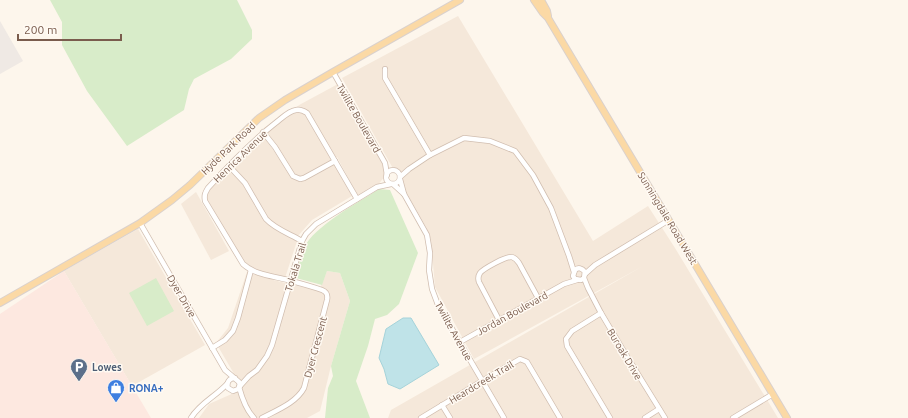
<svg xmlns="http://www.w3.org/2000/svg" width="908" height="418" viewBox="0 0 908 418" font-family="Ubuntu,sans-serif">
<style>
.residential{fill:#f5e8da}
.commercial{fill:#fde8e0}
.industrial{fill:#efe9e4}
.green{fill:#d8ecc9}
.water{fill:#bfe3e8;stroke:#a5d3da}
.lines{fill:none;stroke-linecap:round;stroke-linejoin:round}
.minor-casing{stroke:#d1beb0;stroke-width:6}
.major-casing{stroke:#dad1cd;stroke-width:8}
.minor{stroke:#fff;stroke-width:4.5}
.major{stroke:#fbd9a5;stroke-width:6}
.labels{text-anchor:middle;stroke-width:3;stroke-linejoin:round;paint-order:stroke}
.street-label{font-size:10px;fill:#7a5c4d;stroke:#fffaf3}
.service-label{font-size:10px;font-weight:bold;fill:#4e5e75;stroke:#fffaf3;text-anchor:start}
.shop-label{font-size:10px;font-weight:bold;fill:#366cbe;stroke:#fffaf3;text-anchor:start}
</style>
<rect width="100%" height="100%" fill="#fdf6ec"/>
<!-- residential -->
<g class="residential">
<polygon points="458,16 593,241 648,206 675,248 778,418 388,418 391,410 643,266 474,359 435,287 431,240 426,227 342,78"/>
<polygon points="338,84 383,165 385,174 385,176 377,186 358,196 337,157 303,177 296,176 264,128 301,104"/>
<polygon points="264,136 292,178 302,181 334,163 352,196 312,220 298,236 273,223 267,217 232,166 254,143"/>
<polygon points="228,170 243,184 268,224 297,241 285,278 251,268 244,264 206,199 206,194"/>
<polygon points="196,192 229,251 211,260 181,204"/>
<polygon points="138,229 205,345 132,386 64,271"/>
<polygon points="327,271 340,273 350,301 331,366 320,411 307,418 199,418 209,404 243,389 216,343 228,328 247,272 269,279 319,291"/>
</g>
<!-- commercial -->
<polygon class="commercial" points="64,271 132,386 151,418 0,418 0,314"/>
<!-- industrial -->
<polygon class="industrial" points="0,21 23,61 0,74"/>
<!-- green -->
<g class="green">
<polygon points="50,0 237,0 252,30 252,39 231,59 194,79 189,89 184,110 127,146 87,91 62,45 62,22"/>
<path d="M 379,189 L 390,190 L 418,253 L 399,304 L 387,315 L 375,319 L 368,346 L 356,381 L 370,418 L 325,418 L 328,388 L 333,376 L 331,366 L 350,301 L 340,273 L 327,271 L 322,285 L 296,278 C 298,268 300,257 304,248 C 313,227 359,202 379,189 Z"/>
<polygon points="156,278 174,311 147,326 129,293"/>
</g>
<!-- water -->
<polygon class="water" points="403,318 411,318 439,365 400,389 388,384 384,369 379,358 386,329"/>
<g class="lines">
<defs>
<g id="minor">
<polyline points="385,69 385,78 430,155"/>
<polyline points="333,72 385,163 387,175"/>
<polyline points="263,132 275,147 293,176 300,179 304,178 335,161"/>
<path d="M 229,166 L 245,183 L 266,219 C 275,229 290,234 302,241"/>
<circle cx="393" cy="177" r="7"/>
<polyline points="400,177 409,169 430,155 464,138 490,141 515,151 533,175 551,208 569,256 574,272"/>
<polyline points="400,179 404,194 427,235 430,253 429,270 432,289 438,305 504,418"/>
<polyline points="393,184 404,194"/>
<path d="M 140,223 L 225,370 L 239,382 L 240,386 L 238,389 L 233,391 L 228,388 C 226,383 229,378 235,378"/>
<polyline points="585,274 595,265 669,220"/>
<path d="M 584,278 L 581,280 L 575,279 L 573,276 L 575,270 C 578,267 582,268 585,272 L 584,278 L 588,288 L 601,313 L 623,350 L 665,418"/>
<polyline points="601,313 572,331 566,339 567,346 610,418"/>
<path d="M 499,320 L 479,282 C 478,279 478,276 480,273 C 483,269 506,256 512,257 C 515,258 517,260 519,263 L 538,298"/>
<polyline points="460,342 564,284 577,280"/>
<polyline points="212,348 225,340 233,331 238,318 251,270"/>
<polyline points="240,386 249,376 257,370 267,356 272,345 302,241 306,234 316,224 377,187 391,184"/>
<path d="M 239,387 C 242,398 246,410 254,418"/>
<polyline points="442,405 450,418"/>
<path d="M 191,418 C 200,403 215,397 227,384"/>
<path d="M 262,418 C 277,410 296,403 304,388 L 327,300 C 328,295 327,292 322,290 C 311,286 299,283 288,280 C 273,276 255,275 243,264 L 205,201 C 204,195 205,193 208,188 C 230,164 252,141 278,121 C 283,117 289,111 296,110 C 301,109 304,111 307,113 L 357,199"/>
<polyline points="421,418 482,381 520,359 525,361 527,362 560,418"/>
<polyline points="645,418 659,409"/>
<polyline points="733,418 773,394"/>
</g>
<g id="major">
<polyline points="534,0 543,13 548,18 787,418"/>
<polyline points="541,0 547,11 548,16"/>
<polyline points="0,303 140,223 172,200 190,185 259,118 285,100 333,72 460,0"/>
</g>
</defs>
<!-- minor casing -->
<use href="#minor" class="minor-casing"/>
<!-- major casing -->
<use href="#major" class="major-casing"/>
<!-- minor -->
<use href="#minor" class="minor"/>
<!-- major -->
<use href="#major" class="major"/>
</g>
<!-- icons -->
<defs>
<symbol id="parking-pin" viewBox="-11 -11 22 30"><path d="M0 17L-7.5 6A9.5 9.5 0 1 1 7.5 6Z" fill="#5c6f8a" stroke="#fffaf3"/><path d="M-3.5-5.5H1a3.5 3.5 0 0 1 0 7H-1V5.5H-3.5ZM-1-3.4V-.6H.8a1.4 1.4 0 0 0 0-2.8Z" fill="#fff"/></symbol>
<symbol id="shop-pin" viewBox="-11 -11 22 30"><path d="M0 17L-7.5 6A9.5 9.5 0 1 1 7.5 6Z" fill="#3f7fe0" stroke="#fffaf3"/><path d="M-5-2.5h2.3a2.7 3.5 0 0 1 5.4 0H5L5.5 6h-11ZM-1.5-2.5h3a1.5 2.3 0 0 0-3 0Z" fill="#fff"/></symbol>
</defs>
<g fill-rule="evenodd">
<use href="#parking-pin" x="69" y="357" width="20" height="27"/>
<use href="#shop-pin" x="106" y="378" width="20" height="27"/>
</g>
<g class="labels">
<!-- street labels -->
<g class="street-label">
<text transform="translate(359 118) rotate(60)" y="4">Twilite Boulevard</text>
<text transform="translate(228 148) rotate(-44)" y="4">Hyde Park Road</text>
<text transform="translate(240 156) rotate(-44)" y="4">Henrica Avenue</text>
<text transform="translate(668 218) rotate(59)" y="4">Sunningdale Road West</text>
<text transform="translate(295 267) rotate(-73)" y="4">Tokala Trail</text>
<text transform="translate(182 296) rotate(60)" y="4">Dyer Drive</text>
<text transform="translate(512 313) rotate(-29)" y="4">Jordan Boulevard</text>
<text transform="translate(454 331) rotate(61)" y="4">Twilite Avenue</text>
<text transform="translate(315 347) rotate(-75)" y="4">Dyer Crescent</text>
<text transform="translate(625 354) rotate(59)" y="4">Buroak Drive</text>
<text transform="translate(481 382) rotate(-31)" y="4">Heardcreek Trail</text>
</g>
<!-- service labels -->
<g class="service-label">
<text x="92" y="371">Lowes</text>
</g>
<!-- shop labels -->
<g class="shop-label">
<text x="129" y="392">RONA+</text>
</g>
</g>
<!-- scale -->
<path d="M18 34v6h103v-6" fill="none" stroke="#7a5c4d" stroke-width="2"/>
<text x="24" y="34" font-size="12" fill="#7a5c4d" stroke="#fffaf3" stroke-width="3" paint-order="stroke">200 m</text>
</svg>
